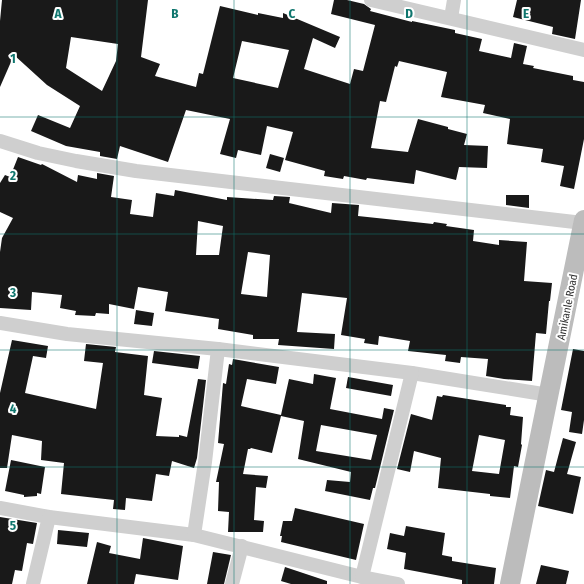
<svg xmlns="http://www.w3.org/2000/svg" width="584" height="584" viewBox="0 0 584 584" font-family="'Fira Sans Condensed',sans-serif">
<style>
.building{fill:#191919;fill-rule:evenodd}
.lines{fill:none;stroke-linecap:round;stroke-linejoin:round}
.street{stroke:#cfcfcf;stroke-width:14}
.secondary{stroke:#bcbcbc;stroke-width:20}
.grid{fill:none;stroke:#0f766e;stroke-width:1;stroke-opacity:0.55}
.labels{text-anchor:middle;stroke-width:4;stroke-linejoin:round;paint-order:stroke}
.street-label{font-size:11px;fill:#323232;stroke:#fff}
.grid-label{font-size:13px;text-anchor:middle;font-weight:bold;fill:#0f766e;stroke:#fff;stroke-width:4;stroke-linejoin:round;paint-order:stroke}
</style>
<rect width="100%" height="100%" fill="#fff"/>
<!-- building -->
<g class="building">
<path d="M 2,0 L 148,0 L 141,57 L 160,64 L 155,76 L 196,87 L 199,73 L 203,74 L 220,6 L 258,15 L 258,13 L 283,18 L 283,13 L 340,37 L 335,48 L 313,38 L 304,69 L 350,84 L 354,69 L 363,71 L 375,25 L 331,14 L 334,0 L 347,0 L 364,4 L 371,9 L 370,11 L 412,22 L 412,21 L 455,30 L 455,33 L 482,39 L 479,51 L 511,58 L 514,43 L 527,46 L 523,64 L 534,66 L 533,68 L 573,76 L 573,80 L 584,82 L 584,139 L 574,189 L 560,186 L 564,166 L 541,162 L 543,149 L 507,144 L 510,119 L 483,113 L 485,105 L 441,97 L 447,72 L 399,61 L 397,67 L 395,66 L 386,102 L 380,101 L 371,148 L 408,152 L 418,119 L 448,127 L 448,129 L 467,134 L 464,145 L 488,146 L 487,168 L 459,167 L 456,180 L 416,170 L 414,184 L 367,178 L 366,180 L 344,176 L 343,179 L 324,176 L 325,171 L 285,160 L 293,132 L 267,126 L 261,155 L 238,150 L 236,158 L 220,154 L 230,119 L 186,110 L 168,162 L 120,146 L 117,159 L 100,156 L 100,152 L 66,146 L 31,131 L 38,115 L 70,128 L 80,106 L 47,85 L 14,55 L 0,87 L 0,21 ZM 71,37 L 118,44 L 116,61 L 102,91 L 66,68 ZM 242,41 L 289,50 L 278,88 L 233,78 Z"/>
<polygon points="517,0 581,0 575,39 552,34 553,27 513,17"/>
<polygon points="270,154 284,158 280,172 266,168"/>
<path d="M 18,157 L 41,165 L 42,164 L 77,182 L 78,175 L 97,179 L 97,173 L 114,176 L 111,197 L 132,200 L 130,214 L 153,217 L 156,193 L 174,196 L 175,190 L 227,200 L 227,197 L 273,200 L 274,196 L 290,197 L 289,203 L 331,213 L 332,203 L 359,205 L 358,216 L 433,224 L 434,222 L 447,224 L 446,226 L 474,230 L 473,241 L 499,245 L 499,240 L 527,242 L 524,281 L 552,283 L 550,301 L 549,301 L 546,334 L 536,333 L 532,381 L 504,379 L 486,376 L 488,359 L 461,357 L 460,363 L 445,361 L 446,355 L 408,351 L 410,341 L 379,336 L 378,345 L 364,343 L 365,339 L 341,335 L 347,298 L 302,293 L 297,332 L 335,334 L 334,349 L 278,345 L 279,339 L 253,339 L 253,335 L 218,329 L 219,319 L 165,311 L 168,292 L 138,287 L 134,309 L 109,304 L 109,314 L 96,313 L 95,316 L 75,315 L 76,311 L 60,308 L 62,295 L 32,292 L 31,310 L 0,308 L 0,252 L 2,238 L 13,218 L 0,212 L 0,183 L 5,175 L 10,177 ZM 198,221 L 223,226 L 219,255 L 196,255 ZM 248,252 L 270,255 L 267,297 L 241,294 Z"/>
<polygon points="506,195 529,195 529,208 506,205"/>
<polygon points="136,310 154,313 152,326 134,324"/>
<polygon points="12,340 48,346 46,358 33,356 25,393 96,409 103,363 84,361 86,344 116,347 115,352 148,356 144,395 162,398 156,436 179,437 179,435 187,437 198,379 206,380 197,458 194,468 172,461 169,476 156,474 152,501 126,498 125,510 113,509 114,500 61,494 64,463 41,460 42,441 12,435 7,468 0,468 0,393"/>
<polygon points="573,349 584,351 584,420 582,434 569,432 572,412 561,410"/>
<polygon points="154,351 200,356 198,369 152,363"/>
<path d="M 233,359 L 279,367 L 276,384 L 247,379 L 241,406 L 281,415 L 289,379 L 313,384 L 314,374 L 336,378 L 330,409 L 382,419 L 384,408 L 394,410 L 375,488 L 373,488 L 370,500 L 325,491 L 327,480 L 350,482 L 351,472 L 298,459 L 304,421 L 281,416 L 272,453 L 251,448 L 250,449 L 248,449 L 243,474 L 268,476 L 266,488 L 256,487 L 254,520 L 264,521 L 263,532 L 228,532 L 229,512 L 218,511 L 219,482 L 216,482 L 224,444 L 218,443 L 223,383 L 226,384 L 229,364 L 232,365 ZM 321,425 L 377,435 L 371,460 L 316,451 Z"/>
<polygon points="348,377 393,385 391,396 346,388"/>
<path d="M 443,395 L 506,405 L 506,407 L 511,407 L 510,415 L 523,417 L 521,444 L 522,445 L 518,467 L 514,466 L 510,498 L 490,496 L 490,494 L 438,488 L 441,458 L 414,451 L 410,472 L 397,469 L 411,414 L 432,420 L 437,396 L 442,397 ZM 479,435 L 505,440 L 499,474 L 472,471 Z"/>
<polygon points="563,438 576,442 567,474 581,477 573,514 538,506 546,470 554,472"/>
<polygon points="11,460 45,467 41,494 37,493 37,496 24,497 24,495 5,491"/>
<polygon points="295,508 364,524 356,560 281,542 282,536 280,536 283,521 292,521"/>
<polygon points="0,517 37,523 33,544 27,543 22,571 15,570 12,584 0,584"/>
<polygon points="406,526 445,533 442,555 452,557 452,561 496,568 494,584 462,584 462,580 404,569 406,553 387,549 390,533 404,536"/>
<polygon points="58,530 89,533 87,547 57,544"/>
<polygon points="143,538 183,546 178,580 136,574 134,584 87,584 97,542 111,546 109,553 140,559"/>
<polygon points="213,552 231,555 224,584 207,584"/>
<polygon points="541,565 569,571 566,584 536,584"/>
<polygon points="285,567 327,581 327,584 291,584 281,581"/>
</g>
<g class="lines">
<!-- street -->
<g class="street">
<polyline points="371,0 584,50"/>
<polyline points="451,18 454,0"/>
<polyline points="0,141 38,153 76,161 136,171 583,223"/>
<polyline points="0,323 67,334 218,349 412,373 549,395"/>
<polyline points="0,508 49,517 194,535 362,577 398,584"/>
<polyline points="194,535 205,462 218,349"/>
<polyline points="362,577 412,373"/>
<polyline points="33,584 49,517"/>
<polyline points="232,584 242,546"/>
</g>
<!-- secondary -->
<polyline class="secondary" points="510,584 584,220"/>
</g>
<!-- grid -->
<path class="grid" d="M 117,0 L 117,584M 234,0 L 234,584M 350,0 L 350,584M 467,0 L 467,584M 0,117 L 584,117M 0,234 L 584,234M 0,350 L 584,350M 0,467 L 584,467"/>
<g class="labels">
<!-- street labels -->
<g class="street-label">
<text transform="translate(567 307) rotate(-79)" y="4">Amikanle Road</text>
</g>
</g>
<g class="grid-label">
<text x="58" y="18">A</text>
<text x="175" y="18">B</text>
<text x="292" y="18">C</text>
<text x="409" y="18">D</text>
<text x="526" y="18">E</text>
<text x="13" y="63">1</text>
<text x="13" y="180">2</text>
<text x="13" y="297">3</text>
<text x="13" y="413">4</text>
<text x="13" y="530">5</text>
</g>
</svg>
